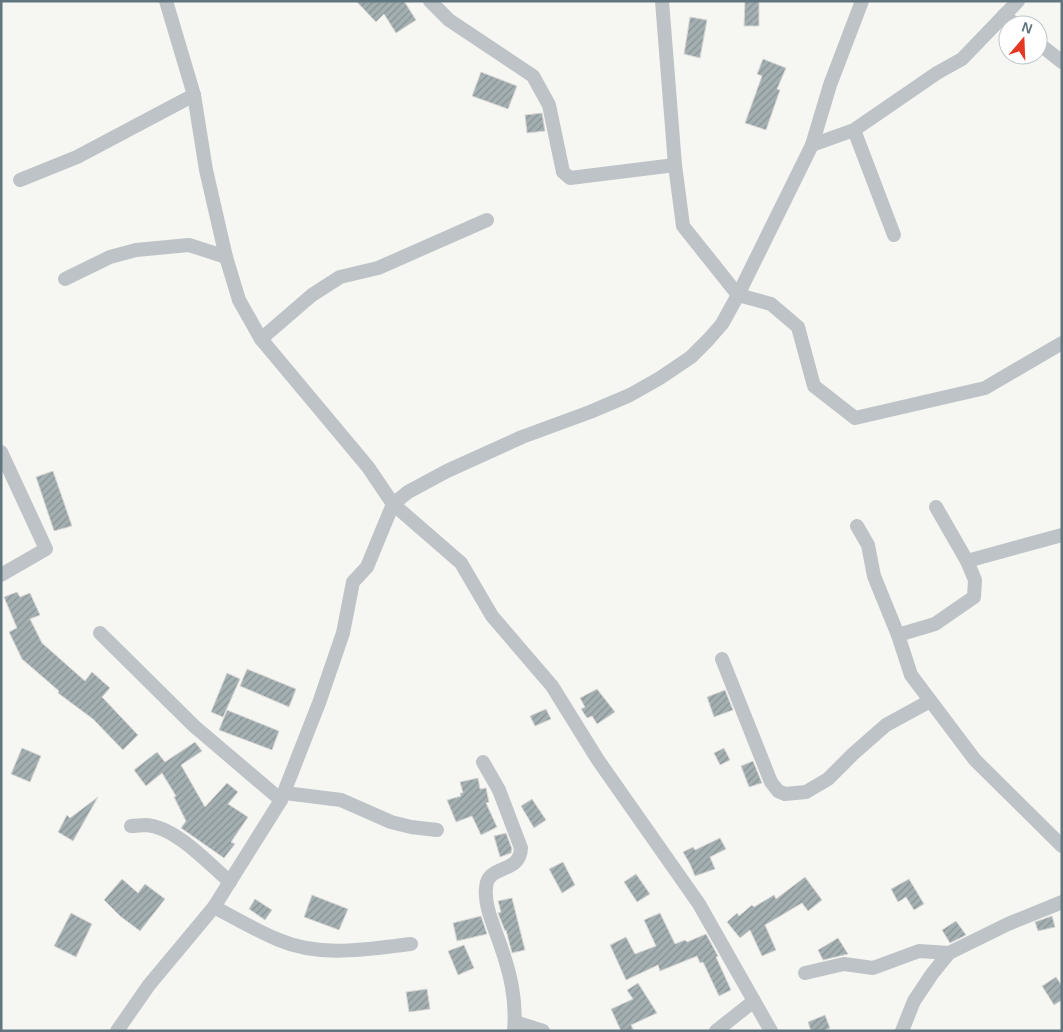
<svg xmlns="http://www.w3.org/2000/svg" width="1063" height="1032" viewBox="0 0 1063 1032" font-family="Arial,sans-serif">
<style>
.building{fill:url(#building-hatch);stroke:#d8d7d5}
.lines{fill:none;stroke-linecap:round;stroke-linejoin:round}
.street{stroke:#bdc3c6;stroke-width:14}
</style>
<defs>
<pattern id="building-hatch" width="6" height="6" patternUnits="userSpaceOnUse" patternTransform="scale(1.25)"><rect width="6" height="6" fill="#a4afb2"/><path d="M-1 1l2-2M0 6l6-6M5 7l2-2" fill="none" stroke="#899396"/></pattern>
</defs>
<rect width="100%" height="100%" fill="#f6f6f3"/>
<!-- building -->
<g class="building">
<polygon points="356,1 404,1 416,20 396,33 384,14 376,22"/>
<polygon points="745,1 759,1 759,26 744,26"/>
<polygon points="690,17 707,20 700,58 684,54"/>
<polygon points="763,59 786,68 777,89 780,90 766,130 745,123 762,76 757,74"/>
<polygon points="481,72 517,86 508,109 472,96"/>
<polygon points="542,113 545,131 527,133 525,115"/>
<polygon points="53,471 72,526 54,531 36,477"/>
<polygon points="17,592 20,597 30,593 40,615 30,619 42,643 85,681 92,672 110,688 102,697 138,735 123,750 93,719 58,693 59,691 22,659 9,632 17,628 4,597"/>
<polygon points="247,669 296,689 289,707 240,686"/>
<polygon points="227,673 240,679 223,717 211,712"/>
<polygon points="597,689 615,712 597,724 592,716 587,718 581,709 585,707 580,698"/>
<polygon points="725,690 733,710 714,717 707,697"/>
<polygon points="546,709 551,719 535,726 530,716"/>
<polygon points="227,710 279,731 272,750 219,730"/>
<polygon points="195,742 202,751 181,765 205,807 227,783 238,792 228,804 248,817 231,842 235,844 224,858 181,828 186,821 174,797 176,796 162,773 146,786 134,770 157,752 165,762"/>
<polygon points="22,748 41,756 30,782 11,774"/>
<polygon points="724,748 730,760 720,765 714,753"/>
<polygon points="753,761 762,783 749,787 741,766"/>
<polygon points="478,778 480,789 486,788 489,802 486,803 497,827 481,835 472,816 456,822 447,800 461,796 460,793 463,793 460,782"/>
<polygon points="98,797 73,841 58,832 67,815 70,818"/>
<polygon points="532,799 546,820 534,828 521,806"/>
<polygon points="506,833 512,849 511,853 500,857 494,836"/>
<polygon points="720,838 726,849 710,857 715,869 695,876 690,864 683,852 693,847 695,850"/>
<polygon points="563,862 575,885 562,893 549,869"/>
<polygon points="636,874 650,894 637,902 624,882"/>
<polygon points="805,877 822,900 808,911 802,903 765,925 776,950 762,956 750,930 740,938 727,922 737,913 739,916 752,905 754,907 774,895 776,899"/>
<polygon points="122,879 138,893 145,884 165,899 140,931 120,916 104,900"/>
<polygon points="909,879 924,904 914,910 906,897 898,902 891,889"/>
<polygon points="312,895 348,909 339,930 304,917"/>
<polygon points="512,898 525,950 512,953 506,930 505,931 498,913 501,912 498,901"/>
<polygon points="255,899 272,910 265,920 249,909"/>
<polygon points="71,913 92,924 76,957 54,946"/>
<polygon points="660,913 675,944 685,940 687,942 706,934 718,956 716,957 731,990 719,996 703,962 700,963 697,956 660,971 658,965 626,980 610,945 626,937 635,954 656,946 644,920"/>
<polygon points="481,916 487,934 457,941 453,923"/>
<polygon points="1052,916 1055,927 1038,931 1035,922"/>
<polygon points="956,921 966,935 950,943 942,930"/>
<polygon points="838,938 848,954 823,960 818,950"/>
<polygon points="464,945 474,968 458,975 448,951"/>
<polygon points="1056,977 1062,986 1062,1000 1054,1005 1042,986"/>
<polygon points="638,983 657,1013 631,1025 634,1031 621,1031 611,1009 633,999 627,990"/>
<polygon points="427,989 430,1009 409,1012 406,992"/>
<polygon points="825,1015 830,1028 823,1031 811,1031 808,1022"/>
</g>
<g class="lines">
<!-- street -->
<g class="street">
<polyline points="166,1 194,95 206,170 226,257 239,300 261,339 368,467 393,504 461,563 492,616 552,686 598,760 699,904 771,1031"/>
<polyline points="430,1 449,20 533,76 549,105 563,172 570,178 675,165"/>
<polyline points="662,1 675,165 683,226 738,295 771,304 798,327 814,386 855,418 985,388 1062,343"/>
<polyline points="1004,15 1016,25"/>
<polyline points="1038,43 1062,62"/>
<polyline points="854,130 894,235"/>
<polyline points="812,145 854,130 937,73 962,59 1018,1"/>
<polyline points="20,180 77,157 194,95"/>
<polyline points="65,279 110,257 136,250 189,245 226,257"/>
<polyline points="261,339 312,295 340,277 378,268 487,220"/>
<polyline points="1,452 46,549 1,575"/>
<polyline points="857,526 868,545 874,576 898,635 911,675 975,760 1062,846"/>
<polyline points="967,561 1062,535"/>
<polyline points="100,633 194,726 281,800"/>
<polyline points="898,635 935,624 974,597 975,580 967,561 936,507"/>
<polyline points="722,659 771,782 778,791 785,794 806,792 828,779 853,754 886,725 930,701"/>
<path d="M 483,762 L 499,790 L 521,848 C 520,875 487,863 486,888 C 484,906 494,926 500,944 C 510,972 517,1000 514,1031"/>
<polyline points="285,793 341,800 391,822 411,827 437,830"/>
<path d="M 131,826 C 136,826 141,825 146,825 C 176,827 208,863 230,882"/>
<path d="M 214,907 C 235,918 257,931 279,940 C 321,958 368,949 411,944"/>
<polyline points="805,973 844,964 873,968 919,951 949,953"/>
<polyline points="515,1022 543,1031"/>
<polyline points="117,1031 149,985 214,907 281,800 319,703 343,633 353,582 367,567 393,504 408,492 447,471 522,437 590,412 630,395 660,378 691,357 708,340 722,324 738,295 812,145 830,85 862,1"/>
<polyline points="716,1031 754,1001"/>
<polyline points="902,1031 914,1001 932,974 949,953 1008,924 1062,902"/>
</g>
</g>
<!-- border -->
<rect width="1063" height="1032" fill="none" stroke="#61757e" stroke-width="5"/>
<!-- north arrow -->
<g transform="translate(1023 40) rotate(19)"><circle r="24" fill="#ffffff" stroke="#c0c8cb"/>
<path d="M0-4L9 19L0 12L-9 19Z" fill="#e63723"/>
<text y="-8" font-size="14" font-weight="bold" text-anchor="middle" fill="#61757e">N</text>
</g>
</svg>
